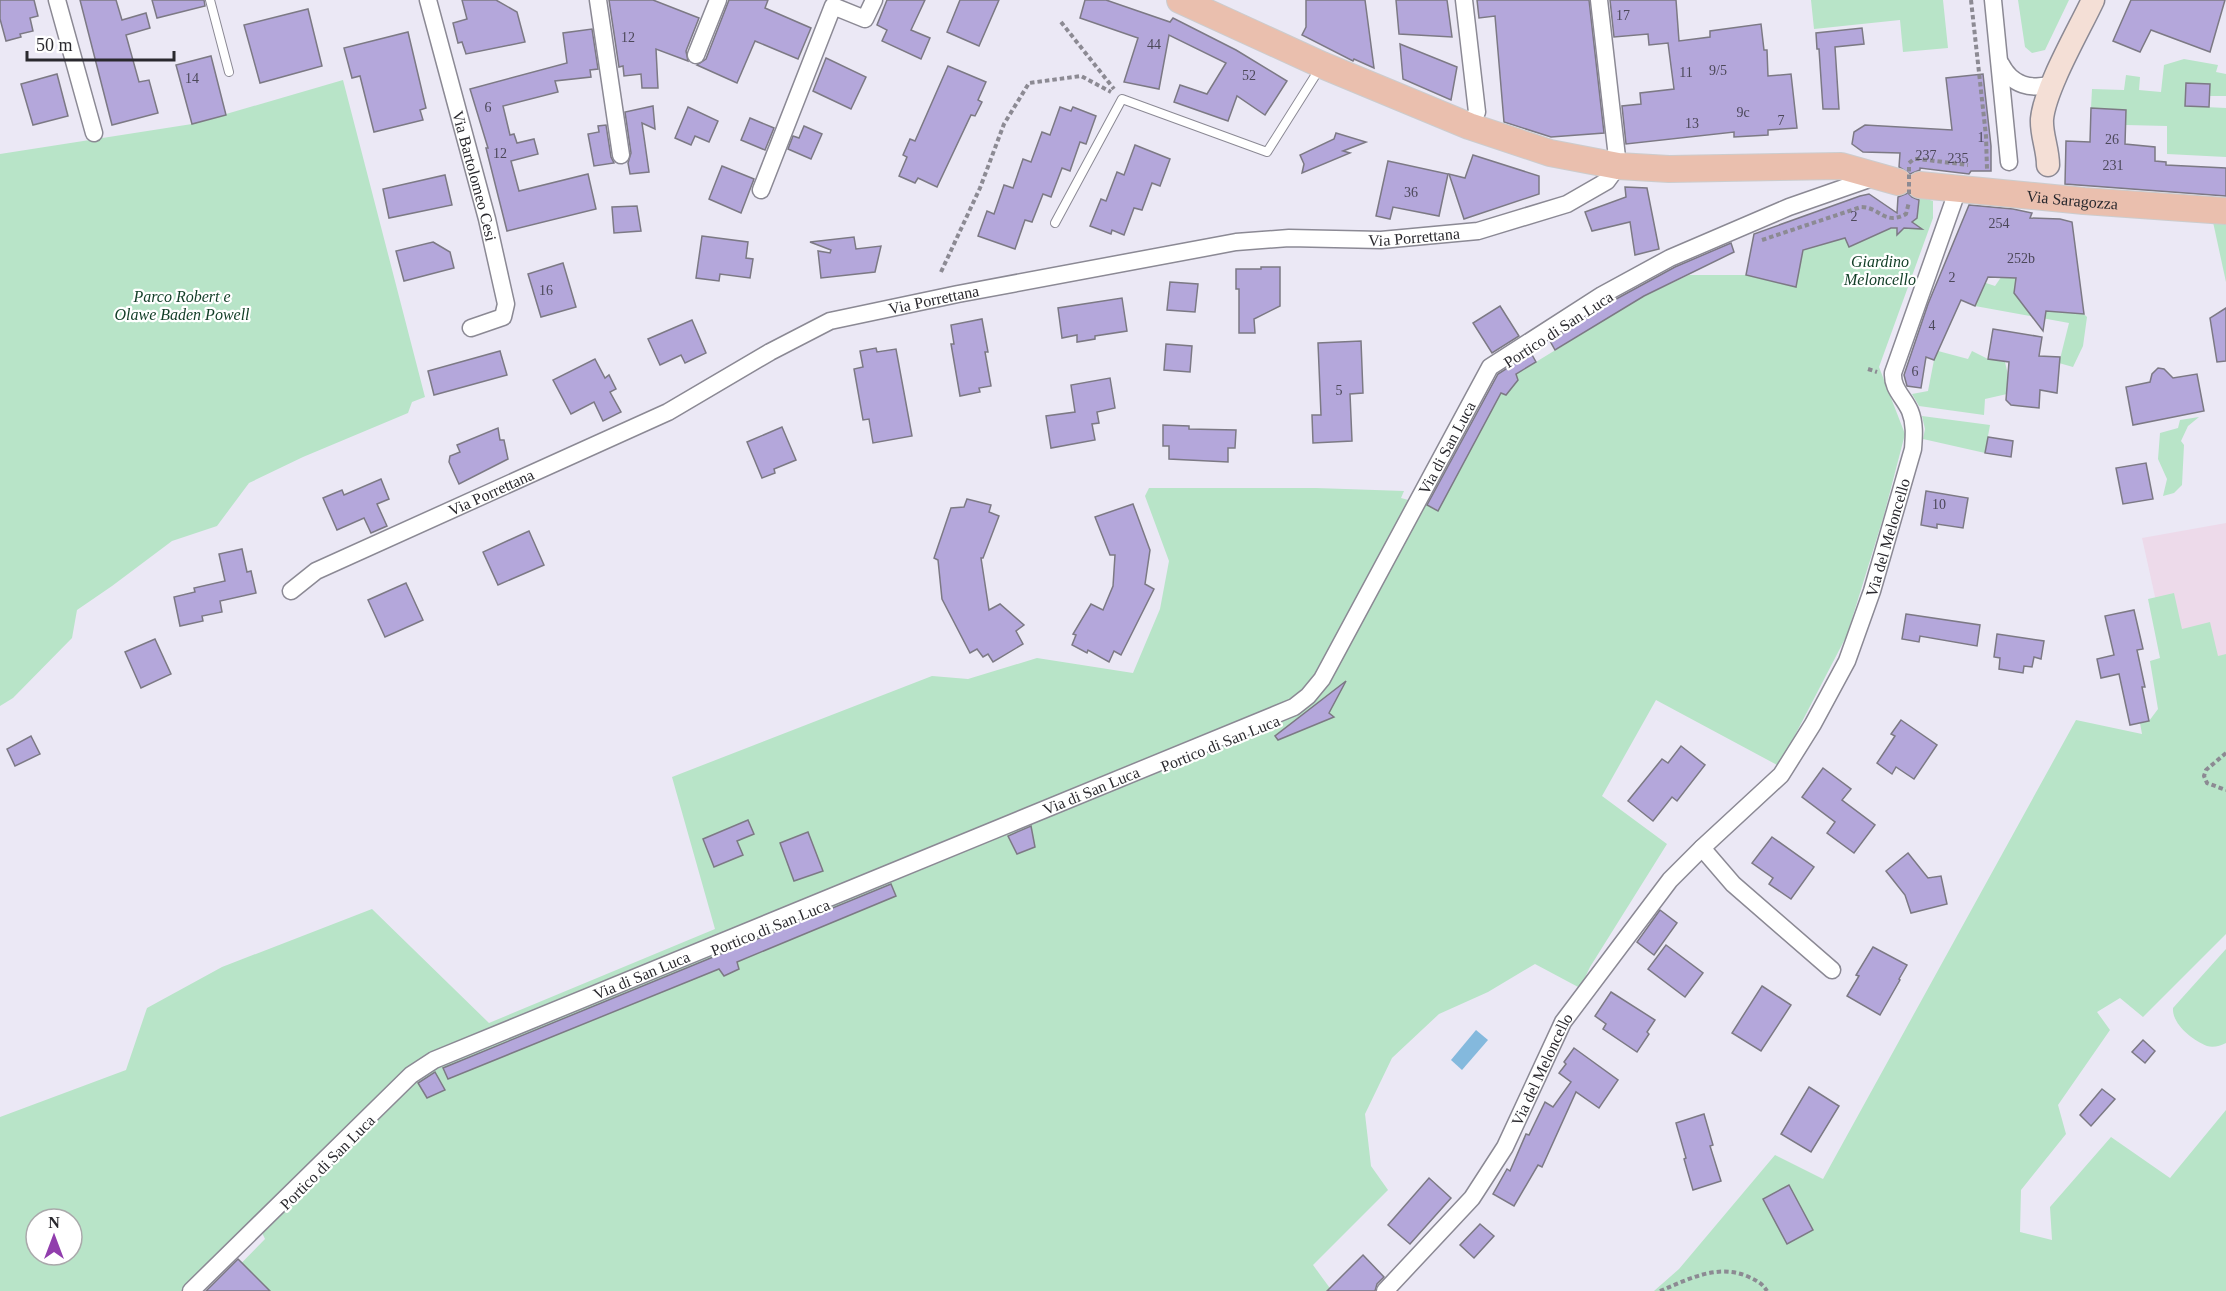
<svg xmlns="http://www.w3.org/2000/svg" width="2226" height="1291" viewBox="0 0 2226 1291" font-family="Georgia,serif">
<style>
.education{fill:#eddaea}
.green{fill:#b8e4c8;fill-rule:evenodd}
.water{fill:#84b9dd}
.building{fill:#b4a7db;stroke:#7c7984;stroke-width:1.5}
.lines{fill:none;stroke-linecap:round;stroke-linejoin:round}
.lane-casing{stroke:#8b8994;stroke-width:10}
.street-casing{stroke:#8b8994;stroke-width:19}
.secondary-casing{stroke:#8b8994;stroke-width:25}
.primary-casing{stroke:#cccccd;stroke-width:28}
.path{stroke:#8c8a93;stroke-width:4;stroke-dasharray:4.5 3;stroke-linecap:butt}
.lane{stroke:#fff;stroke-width:8}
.street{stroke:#fff;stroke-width:16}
.secondary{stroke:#f4dfd6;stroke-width:22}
.primary{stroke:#eabfae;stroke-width:26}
.path-bridge{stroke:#8c8a93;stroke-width:4;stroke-dasharray:4.5 3;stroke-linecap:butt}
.labels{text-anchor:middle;stroke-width:4.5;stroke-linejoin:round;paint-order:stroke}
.number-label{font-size:14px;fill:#4c4859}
.street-label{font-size:16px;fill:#2a292e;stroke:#fff}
.park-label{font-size:16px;font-style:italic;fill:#113d26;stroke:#fff}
</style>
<rect width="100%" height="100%" fill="#ebe8f5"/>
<!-- education -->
<polygon class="education" points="2226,523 2226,666 2173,678 2142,538"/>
<!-- green -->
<g class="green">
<polygon points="1811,0 1943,0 1948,48 1903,52 1900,20 1814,29"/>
<polygon points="2018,0 2069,0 2045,50 2032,53 2025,47"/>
<polygon points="2184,59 2218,65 2216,72 2226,74 2226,96 2209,96 2210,84 2186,83 2185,106 2226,108 2226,157 2167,154 2167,126 2126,125 2126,110 2091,108 2092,89 2124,90 2126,75 2140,77 2139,90 2161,92 2164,65"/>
<polygon points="343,80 425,397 412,402 408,413 303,457 249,483 217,526 172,541 112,586 77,610 72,638 13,698 0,706 0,154 192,124"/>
<path d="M 1920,197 L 1933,201 L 1933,218 L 1879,367 L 1905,434 L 1884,515 L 1847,635 L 1779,766 L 1656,700 L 1602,796 L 1667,844 L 1590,967 L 1580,988 L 1535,964 L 1488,992 L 1439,1014 L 1392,1058 L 1365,1114 L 1371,1166 L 1388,1190 L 1313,1265 L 1332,1291 L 214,1291 L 265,1239 L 256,1220 L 185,1291 L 0,1291 L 0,1117 L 126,1070 L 147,1008 L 222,967 L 372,909 L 489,1023 L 715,929 L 672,777 L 932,676 L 968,679 L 1037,658 L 1133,673 L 1160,609 L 1169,561 L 1145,496 L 1149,488 L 1316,488 L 1404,491 L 1401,498 L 1439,508 L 1501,393 L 1506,395 L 1517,380 L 1516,374 L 1644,296 L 1689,275 L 1746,275 L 1796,287 L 1803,250 L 1845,238 L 1849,247 L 1891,228 L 1904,228 L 1917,218 ZM 36,1219 L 72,1219 L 72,1255 L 36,1255 Z"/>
<polygon points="2213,222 2226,223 2226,282"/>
<polygon points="2006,270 2011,278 2016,278 2026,308 2084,314 2087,317 2083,346 2073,367 2059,363 2069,323 1975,306 1983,287 1983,282 1995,286"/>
<polygon points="1938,351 1968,359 1972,351 1988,359 2005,362 2008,375 2007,394 1985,399 1984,415 1919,406 1912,394 1928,391 1934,360"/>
<polygon points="1922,416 1990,425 1985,453 1923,439 1925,429"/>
<polygon points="2199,417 2188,426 2181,441 2184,445 2182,485 2174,493 2163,496 2167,479 2158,459 2160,433 2178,428 2180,420"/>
<polygon points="2174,593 2182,629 2210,622 2218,656 2226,654 2226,934 2143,1017 2120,998 2097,1012 2110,1030 2058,1105 2066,1134 2021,1190 2020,1232 2052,1240 2050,1207 2111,1137 2170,1178 2226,1110 2226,1291 1654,1291 1679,1269 1775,1155 1823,1179 2076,720 2142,734 2140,723 2149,721 2158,709 2150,661 2160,658 2148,599"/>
<path d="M 2226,949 L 2226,1043 C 2220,1046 2213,1048 2207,1046 C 2192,1040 2172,1024 2173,1008 Z"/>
</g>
<!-- water -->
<polygon class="water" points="1476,1030 1488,1040 1462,1070 1451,1060"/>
<!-- building -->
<g class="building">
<polygon points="0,0 34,0 38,16 30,18 33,31 20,34 21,37 6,41 0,19"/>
<polygon points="80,0 116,0 122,20 146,13 150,28 126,35 139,82 149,80 158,113 112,125"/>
<polygon points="152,0 204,0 205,6 157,18"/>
<polygon points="462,0 496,0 517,12 525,42 466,54 462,42 458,43 453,23 467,19"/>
<polygon points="609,0 653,0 699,18 686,51 688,61 656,49 658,88 642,88 641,74 624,76 623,66 619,67"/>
<polygon points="729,0 768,0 765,8 811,28 798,59 755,41 737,83 697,65 706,59"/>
<polygon points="887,0 925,0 911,30 930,38 921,59 882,41 887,30 877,25"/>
<polygon points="960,0 999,0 979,46 947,32"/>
<polygon points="1085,0 1106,0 1170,22 1173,18 1236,50 1287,81 1265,115 1237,96 1228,121 1174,102 1180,85 1207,94 1226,63 1169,35 1159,89 1124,82 1138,38 1080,18"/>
<polygon points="1306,0 1365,0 1374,68 1354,59 1353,61 1302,35 1306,27"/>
<polygon points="1396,0 1447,0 1452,37 1399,34"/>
<polygon points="1477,0 1589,0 1604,133 1551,137 1504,122 1495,16 1479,18"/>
<polygon points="1610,0 1676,0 1679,41 1710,37 1710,31 1761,24 1764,50 1767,50 1768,76 1791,74 1797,128 1768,130 1768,135 1734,137 1734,132 1626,144 1622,106 1641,104 1640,93 1674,89 1668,43 1649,45 1648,34 1614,37"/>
<polygon points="2131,0 2225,0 2210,52 2151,30 2140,52 2113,41"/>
<polygon points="308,9 322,66 260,83 244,25"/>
<polygon points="1862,28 1864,44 1835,47 1839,109 1823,109 1819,49 1817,49 1816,33"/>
<polygon points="592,29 598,69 590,70 591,77 555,81 558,92 503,106 510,135 514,134 517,143 534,139 538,154 511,161 519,191 588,174 596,209 507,231 486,148 488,148 470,89 567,63 563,33"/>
<polygon points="408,32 426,108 420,110 423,120 374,132 360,76 352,78 344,48"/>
<polygon points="1400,44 1457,67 1451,100 1403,79"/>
<polygon points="211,56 226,115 192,124 176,65"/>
<polygon points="826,58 866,77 851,109 813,91"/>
<polygon points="948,66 986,82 978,100 982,102 975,116 971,115 937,187 918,178 915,183 899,176 907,157 903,155 910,139 915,141"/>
<polygon points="57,74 68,116 33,125 21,84"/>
<polygon points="1983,74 1991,146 1991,171 1971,171 1969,174 1920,168 1920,170 1910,174 1899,167 1900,153 1863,152 1852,144 1854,132 1865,125 1952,130 1946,78"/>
<polygon points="2186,83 2210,84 2209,107 2185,106"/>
<polygon points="653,106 655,129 642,123 649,172 630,174 628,163 631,153 625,112"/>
<polygon points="688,107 718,121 709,142 695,136 691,145 675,138"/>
<polygon points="1060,107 1071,111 1073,107 1096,116 1086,144 1080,142 1070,171 1062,168 1051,197 1043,194 1032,222 1025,220 1015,249 978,236 987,211 994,214 1004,185 1013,188 1023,159 1031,162 1042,132 1050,135"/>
<polygon points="2091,108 2126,110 2125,144 2155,147 2155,161 2166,162 2166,165 2226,168 2226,196 2065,184 2066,141 2090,142"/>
<polygon points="750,118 774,128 765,150 741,140"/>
<polygon points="606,125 611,157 614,163 594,166 588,134 599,132 598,126"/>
<polygon points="804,126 822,134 811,159 788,149 793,136 799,138"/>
<polygon points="1336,133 1366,142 1343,151 1350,153 1302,173 1304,164 1300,155 1334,139"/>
<polygon points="1135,145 1170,159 1160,186 1152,183 1142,210 1134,208 1124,235 1112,230 1111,234 1090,226 1101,199 1106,201 1117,172 1124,175"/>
<polygon points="1473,155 1539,176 1539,194 1464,219 1449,174 1465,178"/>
<polygon points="1388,161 1448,174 1439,216 1393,207 1390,219 1376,216"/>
<polygon points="722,166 754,179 741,213 709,199"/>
<polygon points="445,175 452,205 389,218 383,189"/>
<polygon points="1625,187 1647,188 1659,249 1635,255 1630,222 1592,231 1585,212 1626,197"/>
<polygon points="1908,193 1912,197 1919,200 1917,218 1912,222 1922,229 1904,228 1897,235 1897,228 1891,228 1849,247 1845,238 1803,250 1796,287 1746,275 1754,234 1860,196 1869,194 1897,213 1898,197"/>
<polygon points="1969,205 2013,209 2032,213 2030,218 2060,219 2072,222 2084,314 2046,311 2043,331 2014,293 2016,278 1988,277 1975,306 1961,300 1934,360 1926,357 1921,388 1907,386 1904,375 1928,304"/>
<polygon points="637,206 641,231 614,233 612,207"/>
<polygon points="702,236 748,242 746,258 753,259 750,278 720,274 719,281 696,278"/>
<polygon points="854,237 856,249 881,246 875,272 821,278 818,251 830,253 831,250 810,242"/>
<polygon points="433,242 450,252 454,268 404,281 396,251"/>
<polygon points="1731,243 1734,252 1644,296 1555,350 1550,341 1607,304 1675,267"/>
<polygon points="563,263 576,307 541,317 528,274"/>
<polygon points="1261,267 1280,267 1280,306 1254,319 1255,333 1239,333 1239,289 1236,289 1236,269 1261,269"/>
<polygon points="1170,282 1198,284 1195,312 1167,310"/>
<polygon points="1122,298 1127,331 1095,336 1095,339 1077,342 1077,335 1062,338 1058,308"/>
<polygon points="1500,306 1519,336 1492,353 1473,323"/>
<polygon points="2226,308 2226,361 2217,362 2210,318"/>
<polygon points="982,319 988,352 985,352 991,386 979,388 980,392 960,396 951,344 954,344 951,325"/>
<polygon points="692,320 706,353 685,363 681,355 660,365 648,339"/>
<polygon points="1993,329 2042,337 2039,356 2060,357 2057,393 2040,390 2039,408 2011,405 2006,400 2009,362 1988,359"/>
<polygon points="1361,341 1363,393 1350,394 1352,441 1313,443 1312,415 1321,415 1318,343"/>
<polygon points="1166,344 1192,346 1190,372 1164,370"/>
<polygon points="876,348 877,352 896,349 912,436 873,443 869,419 863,420 854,369 863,367 860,351"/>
<polygon points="500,351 507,375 434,395 428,371"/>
<polygon points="1531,353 1536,362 1516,374 1518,380 1506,395 1501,393 1438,511 1427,505 1498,374"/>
<polygon points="595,359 605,378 609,375 616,389 610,392 621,412 603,421 594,402 571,414 553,380"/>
<polygon points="2158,368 2164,369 2173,378 2197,374 2204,411 2133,425 2126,387 2150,382 2152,374"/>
<polygon points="1110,378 1115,408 1097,412 1099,423 1092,424 1095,440 1051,448 1046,416 1075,412 1071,385"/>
<polygon points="1163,425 1189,426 1189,429 1236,430 1235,448 1228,448 1228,462 1169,459 1169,446 1163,446"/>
<polygon points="782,427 796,460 774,469 775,473 762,478 747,442"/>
<polygon points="498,428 500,440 504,440 508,459 459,484 449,462 450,456 460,452 457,445"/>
<polygon points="1988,437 2013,441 2011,457 1985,453"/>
<polygon points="2146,463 2153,499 2123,504 2116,468"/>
<polygon points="381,479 389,499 377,504 387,526 371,533 364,518 337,530 323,498 342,490 344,495"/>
<polygon points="1926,491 1968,498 1963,528 1937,524 1937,528 1921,525"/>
<polygon points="967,499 991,505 989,512 999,516 983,558 981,558 989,610 1000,604 1024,625 1016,631 1023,644 993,662 988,654 983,657 977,649 970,653 942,599 938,560 934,558 951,508 964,507"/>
<polygon points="1133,504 1150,550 1145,584 1154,589 1121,655 1114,651 1109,662 1088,650 1087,653 1072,645 1076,635 1073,634 1091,604 1103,610 1113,586 1115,555 1110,555 1095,517"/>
<polygon points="529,531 544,565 498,585 483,552"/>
<polygon points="242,549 247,572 251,571 256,593 220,601 222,612 202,616 203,621 180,626 174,597 195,592 194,588 225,581 219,554"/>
<polygon points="406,583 423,620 385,637 368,600"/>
<polygon points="2134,610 2143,649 2137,650 2145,687 2142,687 2149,721 2130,725 2119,674 2101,678 2097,659 2114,655 2105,616"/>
<polygon points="1906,614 1980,625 1977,646 1920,636 1919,642 1902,639"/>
<polygon points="1997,634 2044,641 2041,659 2034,657 2032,667 2024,666 2023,673 1999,669 2000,658 1994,657"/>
<polygon points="155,639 171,674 141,688 125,652"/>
<polygon points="1346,681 1329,713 1334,717 1278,740 1275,736"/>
<polygon points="1901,720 1937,745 1914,779 1896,767 1892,774 1877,763 1895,736 1891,734"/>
<polygon points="31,736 40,754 15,766 7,749"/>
<polygon points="1681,746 1705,765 1677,801 1672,797 1653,821 1628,801 1662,759 1668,763"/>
<polygon points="1823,768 1851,789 1842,800 1875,825 1854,853 1827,833 1835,822 1802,797"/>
<polygon points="748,820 754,834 737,841 743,855 714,867 703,839"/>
<polygon points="1031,826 1035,847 1017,854 1008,836"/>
<polygon points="808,832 823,871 794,881 780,843"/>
<polygon points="1772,837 1814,867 1791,899 1769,884 1773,878 1752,863"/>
<polygon points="1908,853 1928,878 1941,876 1947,904 1911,913 1905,895 1886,871"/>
<polygon points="891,884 896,896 737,962 739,969 724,976 719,969 448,1079 443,1068"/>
<polygon points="1660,910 1677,923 1654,955 1637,942"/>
<polygon points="1666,945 1703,973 1685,997 1648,969"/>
<polygon points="1873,947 1907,965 1899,979 1900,980 1880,1015 1847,996 1859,976 1856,975"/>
<polygon points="1762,986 1791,1005 1761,1051 1732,1033"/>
<polygon points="1611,992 1655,1020 1647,1032 1649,1034 1637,1052 1603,1029 1606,1024 1595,1016"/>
<polygon points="2143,1040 2155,1051 2145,1063 2132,1052"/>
<polygon points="1574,1048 1618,1080 1599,1108 1576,1092 1542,1167 1538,1165 1514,1206 1493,1194 1507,1169 1510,1171 1526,1134 1529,1135 1545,1102 1553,1107 1571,1082 1559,1073 1566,1064 1564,1062"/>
<polygon points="435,1072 445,1090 427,1098 418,1083"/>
<polygon points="1809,1087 1839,1106 1811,1152 1781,1134"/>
<polygon points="2102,1089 2115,1099 2091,1126 2080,1115"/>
<polygon points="1704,1114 1713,1145 1710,1146 1721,1181 1693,1190 1684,1159 1686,1158 1676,1123"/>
<polygon points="1429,1178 1451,1198 1410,1244 1388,1225"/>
<polygon points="1789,1185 1813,1230 1787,1244 1763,1199"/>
<polygon points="1480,1224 1494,1236 1474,1258 1460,1245"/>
<polygon points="1363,1255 1384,1277 1377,1284 1375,1291 1327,1291"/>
<polygon points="238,1259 270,1291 206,1291"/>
</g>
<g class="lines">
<defs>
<g id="lane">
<polyline points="210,0 229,72"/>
<polyline points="1055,223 1122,99 1267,152 1320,68"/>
</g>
<g id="street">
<polyline points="57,0 94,133"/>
<path id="s1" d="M 428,0 L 487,219 L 506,304 L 503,317 L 471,328"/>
<polyline points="598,0 621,155"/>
<polyline points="1464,0 1477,112 1469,126"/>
<polyline points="1993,0 2009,162"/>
<polyline points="696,55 718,0"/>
<path d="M 2001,64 C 2012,86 2031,90 2053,84"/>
<polyline points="761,190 833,6 865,19 874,0"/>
<path id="s2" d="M 291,591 L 316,571 L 668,412 L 770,352 L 830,321 L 958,294 L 1236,242 L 1289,238 L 1381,240 L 1478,231 L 1567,204 L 1607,181 L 1618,166 L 1599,0"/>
<path id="s3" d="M 1832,970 L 1733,884 L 1702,848 L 1781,775 L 1813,724 L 1847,661 L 1872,591 L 1913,449 C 1914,436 1915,423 1910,411 C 1904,397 1892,389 1893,373 L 1958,189"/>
<path id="s4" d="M 191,1291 L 411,1075 L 434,1060 L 1294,707 L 1308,696 L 1322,679 L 1490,367 L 1602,295 L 1670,258 L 1789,207 L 1875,177"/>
<path id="s5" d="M 1385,1291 L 1472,1198 L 1505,1147 L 1563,1022 L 1670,880 L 1702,848"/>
</g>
<path id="secondary" d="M 2048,165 C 2048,149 2041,134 2042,119 C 2045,88 2079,30 2093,0"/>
<g id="primary">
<polyline points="1180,0 1322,65 1469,126 1550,153 1618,166 1669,169 1841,166 1898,182"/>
<path id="s6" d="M 1920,185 L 2084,201 L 2226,211"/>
</g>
</defs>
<!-- lane casing -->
<use href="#lane" class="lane-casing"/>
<!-- street casing -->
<use href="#street" class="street-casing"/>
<!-- secondary casing -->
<use href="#secondary" class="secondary-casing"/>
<!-- primary casing -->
<use href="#primary" class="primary-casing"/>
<!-- path -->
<g class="path">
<polyline points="1971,0 1986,136 1987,169"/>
<polyline points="1061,22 1114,89"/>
<polyline points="1909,163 1914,159 1919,159 1968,165"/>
<path d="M 1762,240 L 1861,207 C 1880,207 1884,226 1906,214 L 1909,202"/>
<polyline points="941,272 980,188 1004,124 1029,83 1081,76 1111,92"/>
<polyline points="1868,369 1877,372"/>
<polyline points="2226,753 2206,770 2204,776 2207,783 2226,790"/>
<path d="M 1660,1291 C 1689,1279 1718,1263 1749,1277 C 1757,1281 1762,1283 1767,1291"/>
</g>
<!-- lane -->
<use href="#lane" class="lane"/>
<!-- street -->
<use href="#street" class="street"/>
<!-- secondary -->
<use href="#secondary" class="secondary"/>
<!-- primary -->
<use href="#primary" class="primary"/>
<!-- path-bridge -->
<polyline class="path-bridge" points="1909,167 1909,194"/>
</g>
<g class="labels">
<!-- number labels -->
<g class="number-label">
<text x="1623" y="20">17</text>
<text x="628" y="42">12</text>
<text x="1154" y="49">44</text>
<text x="1718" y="75">9/5</text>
<text x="1686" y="77">11</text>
<text x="1249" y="80">52</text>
<text x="192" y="83">14</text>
<text x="488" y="112">6</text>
<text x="1743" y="117">9c</text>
<text x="1781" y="125">7</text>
<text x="1692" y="128">13</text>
<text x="1981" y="142">1</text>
<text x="2112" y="144">26</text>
<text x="500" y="158">12</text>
<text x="1926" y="160">237</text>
<text x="1958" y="163">235</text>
<text x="2113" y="170">231</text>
<text x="1411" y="197">36</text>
<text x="1854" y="221">2</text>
<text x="1999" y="228">254</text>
<text x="2021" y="263">252b</text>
<text x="1952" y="282">2</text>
<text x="546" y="295">16</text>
<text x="1932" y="330">4</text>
<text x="1915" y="376">6</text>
<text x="1339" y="395">5</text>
<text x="1939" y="509">10</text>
</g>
<!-- street labels -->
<g class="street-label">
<text dy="6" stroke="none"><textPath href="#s1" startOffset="182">Via Bartolomeo Cesi</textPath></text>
<text dy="6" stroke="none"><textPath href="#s6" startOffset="153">Via Saragozza</textPath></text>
<text dy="6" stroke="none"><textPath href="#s2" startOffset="1196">Via Porrettana</textPath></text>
<text dy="6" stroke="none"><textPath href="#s2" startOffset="710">Via Porrettana</textPath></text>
<text transform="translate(1558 329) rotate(-33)" y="6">Portico di San Luca</text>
<text dy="6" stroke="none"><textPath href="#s4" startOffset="1568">Via di San Luca</textPath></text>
<text dy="6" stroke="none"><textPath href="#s2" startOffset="224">Via Porrettana</textPath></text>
<text dy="6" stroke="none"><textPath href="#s3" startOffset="548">Via del Meloncello</textPath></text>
<text transform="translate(1220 743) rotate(-22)" y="6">Portico di San Luca</text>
<text dy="6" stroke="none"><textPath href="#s4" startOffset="1046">Via di San Luca</textPath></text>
<text transform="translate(770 927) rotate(-22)" y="6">Portico di San Luca</text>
<text dy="6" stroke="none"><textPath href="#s4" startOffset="560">Via di San Luca</textPath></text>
<text dy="6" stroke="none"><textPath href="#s5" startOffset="274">Via del Meloncello</textPath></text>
<text transform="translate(327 1162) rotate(-45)" y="6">Portico di San Luca</text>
</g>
<!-- park labels -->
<g class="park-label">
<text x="1880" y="267">Giardino<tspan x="1880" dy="18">Meloncello</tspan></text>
<text x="182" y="302">Parco Robert e<tspan x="182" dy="18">Olawe Baden Powell</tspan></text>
</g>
</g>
<!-- north arrow -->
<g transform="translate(54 1237)"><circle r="28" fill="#ffffff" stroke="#aaa9ab" stroke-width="1.5"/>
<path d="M0-4.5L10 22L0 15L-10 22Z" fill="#913ead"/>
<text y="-9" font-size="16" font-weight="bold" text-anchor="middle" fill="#2a292e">N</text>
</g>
<!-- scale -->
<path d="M27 51v9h147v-9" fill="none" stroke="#2a292e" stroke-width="3"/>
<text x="36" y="51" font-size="18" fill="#2a292e" stroke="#ffffff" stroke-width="4.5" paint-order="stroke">50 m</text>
</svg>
